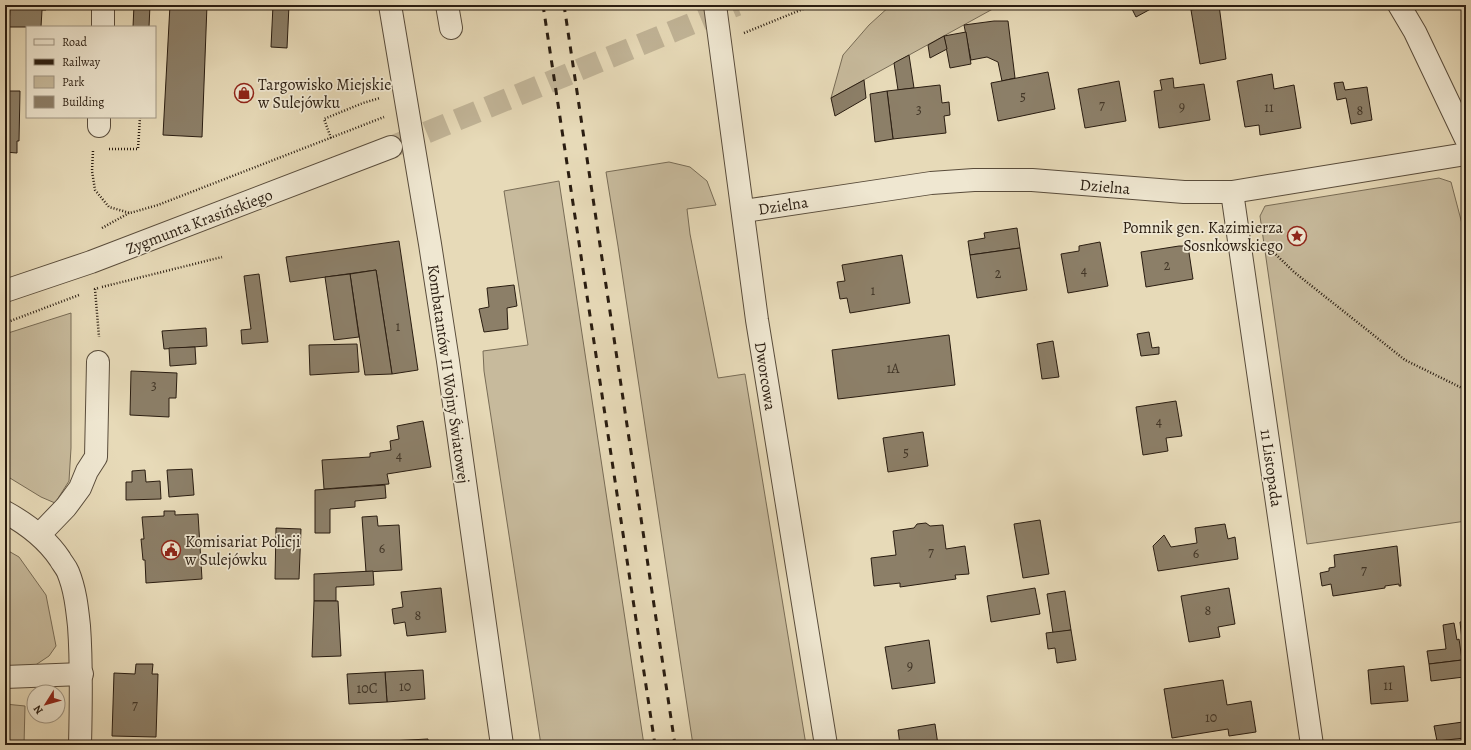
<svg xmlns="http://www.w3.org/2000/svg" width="1471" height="750" viewBox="0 0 1471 750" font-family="Alegreya,serif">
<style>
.green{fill:#c7ba9c;stroke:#786c56}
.building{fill:#8c7f68;stroke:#2a1d11}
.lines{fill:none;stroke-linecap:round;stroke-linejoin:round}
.minor-tunnel{stroke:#c1b497;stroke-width:22;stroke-dasharray:22 11;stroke-linecap:butt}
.minor-casing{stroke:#594c3b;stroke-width:24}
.path{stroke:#2a1d11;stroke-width:2.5;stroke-dasharray:1 2;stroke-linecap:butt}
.minor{stroke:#efe7d1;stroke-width:22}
.rail{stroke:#2a1d11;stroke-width:3;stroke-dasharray:7 7;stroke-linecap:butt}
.labels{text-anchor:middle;stroke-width:3.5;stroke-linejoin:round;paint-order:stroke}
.number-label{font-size:14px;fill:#423627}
.poi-label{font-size:16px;fill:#2a1d11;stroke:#efe7d1;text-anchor:start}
.street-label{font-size:16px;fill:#2a1d11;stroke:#efe7d1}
</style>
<rect width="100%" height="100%" fill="#e7dab8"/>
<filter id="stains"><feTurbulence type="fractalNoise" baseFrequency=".005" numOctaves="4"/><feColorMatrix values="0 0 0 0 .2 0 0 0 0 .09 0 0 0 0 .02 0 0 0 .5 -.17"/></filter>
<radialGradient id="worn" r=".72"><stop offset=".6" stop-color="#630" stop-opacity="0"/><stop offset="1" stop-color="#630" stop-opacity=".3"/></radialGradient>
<!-- green -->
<g class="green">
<polygon points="891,5 1000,5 831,98 843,55 869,25"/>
<polygon points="669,162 690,167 707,181 716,205 687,209 690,234 718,378 745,374 806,745 693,745 618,246 606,172"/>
<polygon points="1439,178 1451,182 1466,239 1466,521 1307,544 1260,216 1265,206"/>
<polygon points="559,181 644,745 541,745 484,371 483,351 528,345 504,191"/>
<polygon points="71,313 71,448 69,481 55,503 41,497 5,475 5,334"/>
<polygon points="5,549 19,557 46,595 56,646 49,656 31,668 5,667"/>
<polygon points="5,704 25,706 24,745 5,745"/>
</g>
<!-- building -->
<g class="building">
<polygon points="6,5 46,5 46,10 42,10 41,27 5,27 5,24 9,24 10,9 6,9"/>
<polygon points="134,5 150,5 149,27 133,27"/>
<polygon points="170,5 207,5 202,137 163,135"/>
<polygon points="273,5 289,5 287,48 271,47"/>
<polygon points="1130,5 1158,5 1136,17"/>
<polygon points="1190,5 1219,5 1191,10"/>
<polygon points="1219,5 1226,59 1200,64 1191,10"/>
<polygon points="994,21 1008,21 1015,78 1002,81 998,62 987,57 971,60 964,25"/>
<polygon points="966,32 971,64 950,68 944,36"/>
<polygon points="944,36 947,49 930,58 928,45"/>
<polygon points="909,55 914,88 898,90 894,63"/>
<polygon points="1048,72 1055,109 998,121 991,83"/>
<polygon points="1272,74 1274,89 1294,85 1301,128 1260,135 1259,125 1245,127 1237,81"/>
<polygon points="1173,78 1174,88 1204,84 1210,120 1159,128 1154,91 1162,90 1160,80"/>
<polygon points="864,80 866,98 835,116 831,98"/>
<polygon points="1119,81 1126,121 1085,128 1078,89"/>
<polygon points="1343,82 1345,90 1367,87 1372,120 1351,124 1346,98 1337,100 1334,83"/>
<polygon points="940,85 942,103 949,102 950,115 944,116 946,133 893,139 887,91"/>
<polygon points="5,91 20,91 19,141 17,141 17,153 5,152"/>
<polygon points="887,91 893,139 875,142 870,94"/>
<polygon points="1017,228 1020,248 970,255 968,241 985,238 984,233"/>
<polygon points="399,241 418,370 392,374 376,270 290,282 286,257"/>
<polygon points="1100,242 1108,286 1068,293 1061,254 1079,251 1079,246"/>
<polygon points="1179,246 1188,246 1193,279 1146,287 1141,252"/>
<polygon points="1020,248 1027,290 977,298 970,255"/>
<polygon points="902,255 910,303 850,313 847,298 840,299 837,282 845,281 842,265"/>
<polygon points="376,270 392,374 365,375 350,274"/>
<polygon points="259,274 268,342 242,344 241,330 251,329 244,276"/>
<polygon points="350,274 359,337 334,340 325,277"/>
<polygon points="514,285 517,306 507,308 508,329 484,332 479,309 489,307 487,288"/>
<polygon points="206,328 207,346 164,349 162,331"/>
<polygon points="1149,332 1152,348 1159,347 1159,354 1141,356 1137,334"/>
<polygon points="949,335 955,385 838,399 832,350"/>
<polygon points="1053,341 1059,377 1042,379 1037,344"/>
<polygon points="357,344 359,372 310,375 309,345"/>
<polygon points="195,347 196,364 170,366 169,348"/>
<polygon points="131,371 177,373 176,398 169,398 169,417 130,415"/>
<polygon points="1176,401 1182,436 1166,438 1168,451 1143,455 1136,407"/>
<polygon points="423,421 431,467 387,474 389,484 324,489 322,460 370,457 370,453 391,450 390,441 399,439 397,426"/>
<polygon points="923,432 928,466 888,472 883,438"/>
<polygon points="192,469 194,495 169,497 167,470"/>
<polygon points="145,470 146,482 160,481 161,499 126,500 126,482 132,482 132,471"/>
<polygon points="385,485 386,498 355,501 355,507 330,509 330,533 315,533 315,490"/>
<polygon points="164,511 175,511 175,515 198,514 202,579 146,583 145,560 143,560 141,539 144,539 142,517 164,516"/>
<polygon points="377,516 378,526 399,525 402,570 366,572 362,517"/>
<polygon points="1040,520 1049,574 1023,578 1014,524"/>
<polygon points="926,523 930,526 943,525 946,549 965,546 969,574 955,575 956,579 900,587 900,583 874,586 871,558 896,555 893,531 914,528 917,524"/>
<polygon points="1225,524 1228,539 1235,537 1238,559 1158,571 1153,546 1164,535 1171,547 1197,543 1195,528"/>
<polygon points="276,528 301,529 299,579 275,579"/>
<polygon points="1397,546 1401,586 1399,586 1399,584 1385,586 1385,588 1333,596 1331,584 1322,586 1320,573 1329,571 1329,568 1335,567 1334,555"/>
<polygon points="373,571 374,585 336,587 336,601 314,601 314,574"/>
<polygon points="441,588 446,632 407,636 405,622 394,624 392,609 403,607 401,592"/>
<polygon points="1035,588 1040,614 991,622 987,596"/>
<polygon points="1229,588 1235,624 1218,627 1220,637 1189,642 1181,596"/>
<polygon points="1065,591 1071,630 1053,633 1047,594"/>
<polygon points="314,601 338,601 341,656 312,657"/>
<polygon points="1466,621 1466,675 1460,622"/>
<polygon points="1454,623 1457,640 1459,639 1462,660 1429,664 1427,651 1446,649 1443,625"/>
<polygon points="1071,630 1076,660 1057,663 1055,648 1048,649 1046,633"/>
<polygon points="929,640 935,683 892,689 885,647"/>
<polygon points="1462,660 1464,677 1431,681 1429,664"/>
<polygon points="136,664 153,664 152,674 158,674 156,737 112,736 114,673 135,674"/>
<polygon points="1404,666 1408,701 1371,704 1368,670"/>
<polygon points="423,670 425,699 387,702 385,672"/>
<polygon points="385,672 387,702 349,704 347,674"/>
<polygon points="1223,680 1227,705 1251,701 1256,732 1229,736 1228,729 1172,738 1164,689"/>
<polygon points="1463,722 1465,738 1437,741 1434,726"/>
<polygon points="935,724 938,745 900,745 898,730"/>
<polygon points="428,739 428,745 390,745 390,741"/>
<polygon points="390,741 390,745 352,745 352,743"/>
</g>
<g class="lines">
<!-- minor-tunnel -->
<polyline class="minor-tunnel" points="396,145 737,5"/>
<defs>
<g id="minor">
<polyline points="390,5 430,244 448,361 502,745"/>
<polyline points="447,5 451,28"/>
<polyline points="715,5 757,320 826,745"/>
<polyline points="1399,5 1415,32 1466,139"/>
<polyline points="103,27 103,5"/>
<polyline points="99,126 99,117"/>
<polyline points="1232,192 1312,745"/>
<polyline points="744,211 931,183 974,180 1032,180 1184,192 1232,192 1466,154"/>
<polyline points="5,291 91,262 391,147"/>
<path d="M 5,512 C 27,524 46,538 60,559 C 62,563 66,567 68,572 C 75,589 77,607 79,626 C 82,666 81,705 80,745"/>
<polyline points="40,534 66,507 80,488 87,471 96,457 98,362"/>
<polyline points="5,677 82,674"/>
</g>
</defs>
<!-- minor casing -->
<use href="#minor" class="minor-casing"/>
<!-- path -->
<g class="path">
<polyline points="744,33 813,5"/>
<polyline points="331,138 324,119 363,103 380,98"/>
<polyline points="109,149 138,149 140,117"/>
<polyline points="93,151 92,171 95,190 109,207 130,213 158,205 384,117"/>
<polyline points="102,228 129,213"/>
<polyline points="1265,244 1294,272 1405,360 1466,390"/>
<polyline points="102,287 222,257"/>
<polyline points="98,288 95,289 99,337"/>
<polyline points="5,323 79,295"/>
</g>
<!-- minor -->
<use href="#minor" class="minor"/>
<!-- rail -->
<g class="rail">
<polyline points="543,5 655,745"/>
<polyline points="564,5 675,745"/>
</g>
</g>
<!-- icons -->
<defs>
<symbol id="shop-ring" viewBox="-11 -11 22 22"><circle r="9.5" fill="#efe7d1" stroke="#8f2418" stroke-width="1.5"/><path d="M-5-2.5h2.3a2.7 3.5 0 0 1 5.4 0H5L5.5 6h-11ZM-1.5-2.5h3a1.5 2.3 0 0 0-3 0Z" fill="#8f2418"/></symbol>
<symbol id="sight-ring" viewBox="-11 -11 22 22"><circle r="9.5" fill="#efe7d1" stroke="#8f2418" stroke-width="1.5"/><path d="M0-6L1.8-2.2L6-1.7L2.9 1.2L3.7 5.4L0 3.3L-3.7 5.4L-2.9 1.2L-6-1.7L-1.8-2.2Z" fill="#8f2418"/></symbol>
<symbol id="civic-ring" viewBox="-11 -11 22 22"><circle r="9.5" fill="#efe7d1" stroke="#8f2418" stroke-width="1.5"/><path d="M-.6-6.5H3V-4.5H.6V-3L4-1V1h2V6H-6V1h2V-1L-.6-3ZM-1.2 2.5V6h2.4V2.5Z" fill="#8f2418"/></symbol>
</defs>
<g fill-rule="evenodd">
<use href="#shop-ring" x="233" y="82" width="22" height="22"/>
<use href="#sight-ring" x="1286" y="225" width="22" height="22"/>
<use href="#civic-ring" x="160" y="539" width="22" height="22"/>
</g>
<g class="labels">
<!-- number labels -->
<g class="number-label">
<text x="1023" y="101">5</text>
<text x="1102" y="110">7</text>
<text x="1182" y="111">9</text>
<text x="1269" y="112">11</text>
<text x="919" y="114">3</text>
<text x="1360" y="115">8</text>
<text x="1167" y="270">2</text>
<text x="1084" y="275">4</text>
<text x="998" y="278">2</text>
<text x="873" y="295">1</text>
<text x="398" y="331">1</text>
<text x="893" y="373">1A</text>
<text x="154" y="390">3</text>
<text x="1159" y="426">4</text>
<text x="906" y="457">5</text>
<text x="399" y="460">4</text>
<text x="382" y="553">6</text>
<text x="931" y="557">7</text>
<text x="1196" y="558">6</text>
<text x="1364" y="575">7</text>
<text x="1208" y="615">8</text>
<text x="418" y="620">8</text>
<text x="910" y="670">9</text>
<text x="1388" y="690">11</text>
<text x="405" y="691">10</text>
<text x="367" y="693">10C</text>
<text x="135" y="710">7</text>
<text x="1211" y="722">10</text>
</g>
<!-- poi labels -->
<g class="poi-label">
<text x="258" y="90">Targowisko Miejskie<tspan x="258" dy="18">w Sulejówku</tspan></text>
<text x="1283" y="233" text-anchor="end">Pomnik gen. Kazimierza<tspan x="1283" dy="18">Sosnkowskiego</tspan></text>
<text x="185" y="547">Komisariat Policji<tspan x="185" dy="18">w Sulejówku</tspan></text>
</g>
<!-- street labels -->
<g class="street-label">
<text transform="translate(1105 186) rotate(5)" y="6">Dzielna</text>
<text transform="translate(783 205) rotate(-9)" y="6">Dzielna</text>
<text transform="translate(199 221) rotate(-21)" y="6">Zygmunta Krasińskiego</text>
<text transform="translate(449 374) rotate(82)" y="6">Kombatantów II Wojny Światowej</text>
<text transform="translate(766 376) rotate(81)" y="6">Dworcowa</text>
<text transform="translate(1272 468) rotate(82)" y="6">11 Listopada</text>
</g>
</g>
<!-- margin -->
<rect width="1471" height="750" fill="none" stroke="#e7dab8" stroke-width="20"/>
<rect x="6" y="6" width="1459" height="738" fill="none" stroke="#2a1d11" stroke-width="2"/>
<rect x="10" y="10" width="1451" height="730" fill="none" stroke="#2a1d11"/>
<!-- legend -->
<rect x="26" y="26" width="130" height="92" fill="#efe7d1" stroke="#a09684"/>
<rect x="34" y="39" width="20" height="6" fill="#efe7d1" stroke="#a09684"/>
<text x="62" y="46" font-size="12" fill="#2a1d11">Road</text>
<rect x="34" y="59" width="20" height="6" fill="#2a1d11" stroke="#a09684"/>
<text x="62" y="66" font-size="12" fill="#2a1d11">Railway</text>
<rect x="34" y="76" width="20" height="12" fill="#c7ba9c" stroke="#a09684"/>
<text x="62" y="86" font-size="12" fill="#2a1d11">Park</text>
<rect x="34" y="96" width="20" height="12" fill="#8c7f68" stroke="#a09684"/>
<text x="62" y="106" font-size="12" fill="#2a1d11">Building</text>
<!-- north arrow -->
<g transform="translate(46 704) rotate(233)"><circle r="19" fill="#efe7d1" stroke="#a09684"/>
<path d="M0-3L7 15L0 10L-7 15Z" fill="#8f2418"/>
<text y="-6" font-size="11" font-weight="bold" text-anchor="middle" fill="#2a1d11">N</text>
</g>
<rect width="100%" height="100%" filter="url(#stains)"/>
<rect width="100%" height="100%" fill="url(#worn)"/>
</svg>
